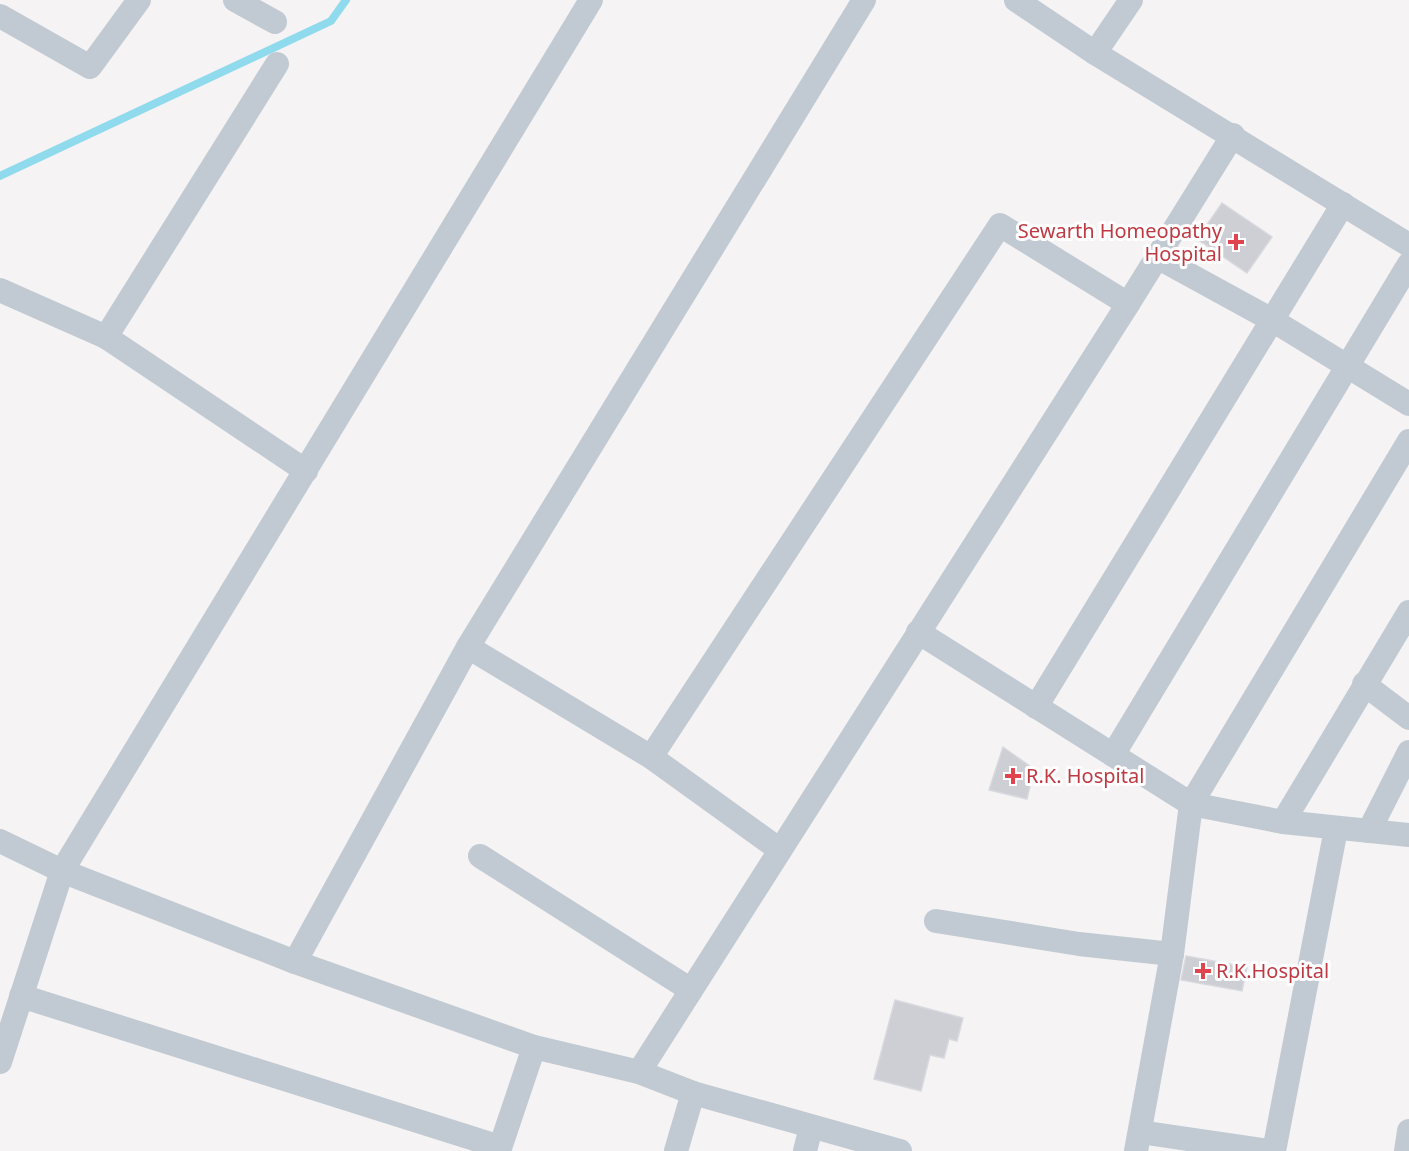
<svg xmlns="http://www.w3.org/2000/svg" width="1409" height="1151" viewBox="0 0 1409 1151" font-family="'Noto Sans',sans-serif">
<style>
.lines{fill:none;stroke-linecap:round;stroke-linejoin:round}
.stream{stroke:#90daee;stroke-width:8}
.building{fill:#cdcfd5;stroke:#d7d9de;stroke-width:1.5}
.street{stroke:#c1cad2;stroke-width:24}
.health-dot{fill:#e0444e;stroke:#fff;stroke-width:2}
.labels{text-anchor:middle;stroke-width:6;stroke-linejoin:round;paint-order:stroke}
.health-label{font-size:20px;fill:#be3a42;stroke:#fff;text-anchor:start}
</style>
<rect width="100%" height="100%" fill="#f5f3f3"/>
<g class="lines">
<!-- stream -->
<polyline class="stream" points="0,176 331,21 346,0"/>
</g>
<!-- building -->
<g class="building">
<polygon points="1222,203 1272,237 1247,273 1197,239"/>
<polygon points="1003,747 1034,769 1027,799 989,790"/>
<polygon points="1186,956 1247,967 1242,991 1181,980"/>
<polygon points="895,1000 963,1018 957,1041 949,1039 944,1058 930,1055 921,1091 874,1079"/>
</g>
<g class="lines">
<!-- street -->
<g class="street">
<polyline points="235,0 275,22"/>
<polyline points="1016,0 1095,53 1409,245"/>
<polyline points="0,16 90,67 139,0"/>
<polyline points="1095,53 1131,0"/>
<polyline points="1157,257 1272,320 1409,404"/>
<polyline points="0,290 106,337 306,471"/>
<polyline points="106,337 277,64"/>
<polyline points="918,632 1191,804 1409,441"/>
<polyline points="468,647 651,757 780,850"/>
<polyline points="1364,684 1409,718"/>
<polyline points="1036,707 1343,204"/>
<polyline points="1113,755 1409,264"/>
<polyline points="651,757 1000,225 1128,304"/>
<polyline points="1283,822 1409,612"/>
<polyline points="1369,831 1409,752"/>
<polyline points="0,841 62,871 295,962 534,1047 639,1072 693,1093 900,1151"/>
<polyline points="480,856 691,990"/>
<polyline points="936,921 1079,944 1172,954"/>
<polyline points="295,962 468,647 864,0"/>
<polyline points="21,996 500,1147"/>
<polyline points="0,1062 62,871 591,0"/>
<polyline points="639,1072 1128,304 1233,135"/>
<polyline points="1140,1132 1270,1151"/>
<polyline points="499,1151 534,1047"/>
<polyline points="676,1151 693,1093"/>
<polyline points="805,1151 811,1127"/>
<polyline points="1136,1151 1172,954 1191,804 1283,822 1409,835"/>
<polyline points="1274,1151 1336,829"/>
<polyline points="1406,1151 1409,1131"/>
</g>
</g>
<!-- markers -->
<g class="health-dot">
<path d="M1233 233h6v6h6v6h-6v6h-6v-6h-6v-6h6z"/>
<path d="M1010 767h6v6h6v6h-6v6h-6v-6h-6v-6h6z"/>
<path d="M1200 962h6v6h6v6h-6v6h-6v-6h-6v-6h6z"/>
</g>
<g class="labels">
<!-- health labels -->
<g class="health-label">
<text x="1222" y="238" text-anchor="end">Sewarth Homeopathy<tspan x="1222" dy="23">Hospital</tspan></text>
<text x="1026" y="783">R.K. Hospital</text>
<text x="1216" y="978">R.K.Hospital</text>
</g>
</g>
</svg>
